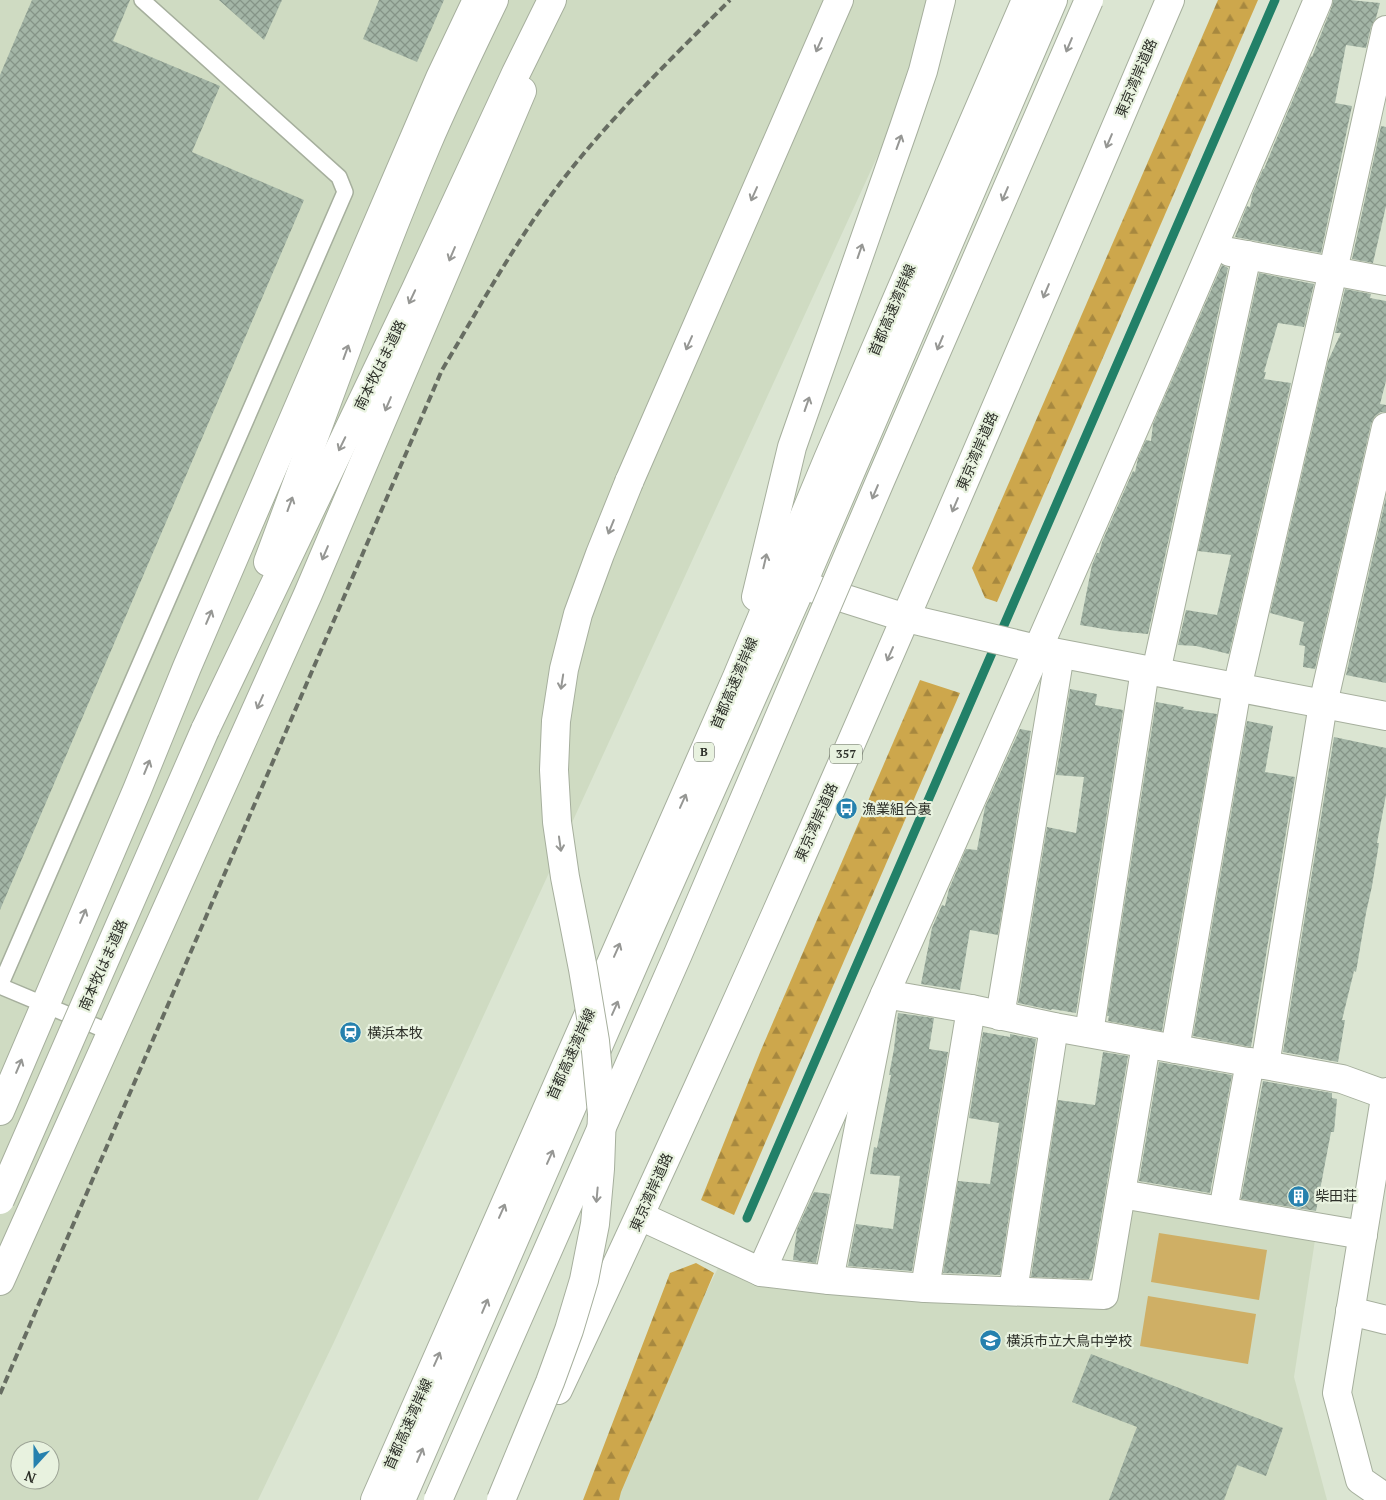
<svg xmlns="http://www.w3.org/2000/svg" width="1386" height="1500" viewBox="0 0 1386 1500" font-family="'PT Serif','Noto Sans JP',serif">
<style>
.built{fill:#cfdbc2;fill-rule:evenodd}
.forest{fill:url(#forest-firs)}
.garden{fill:#cfaf65}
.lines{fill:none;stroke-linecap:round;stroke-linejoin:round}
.stream{stroke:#228068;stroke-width:9}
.building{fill:url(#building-cross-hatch)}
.lane-casing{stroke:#a6af9d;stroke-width:18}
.street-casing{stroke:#a6af9d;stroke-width:30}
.secondary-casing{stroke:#a6af9d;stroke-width:30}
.highway-casing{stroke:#a6af9d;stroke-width:30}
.lane{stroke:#fff;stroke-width:15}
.street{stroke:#fff;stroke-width:28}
.secondary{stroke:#fff;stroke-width:28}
.highway{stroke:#fff;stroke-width:28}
.rail{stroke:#676d62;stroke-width:4;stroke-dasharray:8 4;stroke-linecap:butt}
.highway-bridge-casing{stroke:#a6af9d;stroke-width:30;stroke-linecap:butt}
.highway-bridge{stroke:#fff;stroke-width:28}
.oneway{stroke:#969794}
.labels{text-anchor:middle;stroke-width:4.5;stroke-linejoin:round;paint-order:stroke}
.shield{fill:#e8f2df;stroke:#646a5f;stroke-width:1}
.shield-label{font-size:12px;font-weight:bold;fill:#2c2f28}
.street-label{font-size:14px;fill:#2c2f28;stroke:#e8f2df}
.poi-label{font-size:14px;fill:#2c2f28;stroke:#e8f2df;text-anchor:start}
</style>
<defs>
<pattern id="forest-firs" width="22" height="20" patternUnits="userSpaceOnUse" patternTransform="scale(1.25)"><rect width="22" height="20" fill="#cda74c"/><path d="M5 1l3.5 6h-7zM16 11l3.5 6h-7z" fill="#a7883f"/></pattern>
<pattern id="building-cross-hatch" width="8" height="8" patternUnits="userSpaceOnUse" patternTransform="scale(1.25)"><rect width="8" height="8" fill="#a3b5a6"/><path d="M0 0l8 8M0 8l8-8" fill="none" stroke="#859487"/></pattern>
</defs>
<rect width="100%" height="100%" fill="#dbe5d2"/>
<!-- built -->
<g class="built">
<path d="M 0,0 L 949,0 L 334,1342 L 258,1500 L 0,1500 ZM 20,1450 L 50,1450 L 50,1480 L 20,1480 Z"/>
<polygon points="1132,1209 1315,1240 1294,1377 1327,1500 616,1500 628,1449 718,1268 775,1289 1115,1305"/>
</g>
<!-- forest -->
<g class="forest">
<polygon points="1218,0 1258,0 997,602 985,598 972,568"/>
<polygon points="920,680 960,693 734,1215 701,1200 761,1050"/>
<polygon points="696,1263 714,1273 621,1492 619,1500 583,1500 670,1273"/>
</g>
<!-- garden -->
<g class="garden">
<polygon points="1159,1233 1267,1250 1259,1300 1151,1282"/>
<polygon points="1148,1296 1256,1314 1248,1364 1140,1346"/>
</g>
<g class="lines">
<!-- stream -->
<polyline class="stream" points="747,1218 1275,0"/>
</g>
<!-- building -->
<g class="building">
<polygon points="32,0 130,0 113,41 220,86 192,152 304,200 0,910 0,75"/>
<polygon points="219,0 282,0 264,40"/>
<polygon points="379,0 444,0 417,62 363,39"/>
<polygon points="1333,0 1350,0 1380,3 1376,18 1371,27 1366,48 1346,45 1335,103 1352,106 1321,253 1235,237 1247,206 1250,207 1252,195 1263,169 1264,169 1311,56 1312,57 1332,6"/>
<polygon points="1381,126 1386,127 1386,206 1373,263 1352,259"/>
<polygon points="1222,265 1228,268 1148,634 1116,631 1080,625 1092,565 1097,553 1099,553 1102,542 1133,471 1135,472 1138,458 1146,440 1151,441 1153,424"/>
<polygon points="1259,273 1314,284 1304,327 1278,323 1264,372 1266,372 1264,379 1291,383 1229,654 1196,646 1178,645 1186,610 1217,615 1231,555 1198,551"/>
<polygon points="1345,289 1371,294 1370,298 1386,301 1386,381 1380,404 1386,405 1386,412 1381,412 1375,416 1371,424 1315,669 1303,667 1305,646 1299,645 1304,622 1270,613 1328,361 1341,333 1335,333"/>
<polygon points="1386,497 1386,683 1346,675"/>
<polygon points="1070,689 1097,694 1095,705 1123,710 1076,1013 1052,1009 1051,1010 1018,1003 1047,827 1076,833 1084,777 1056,775"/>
<polygon points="1156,702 1184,707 1183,709 1217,714 1162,1031 1108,1021 1109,1016 1107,1016"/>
<polygon points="1247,721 1273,726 1265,772 1295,777 1251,1047 1193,1036"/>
<polygon points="1020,729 1031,731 998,935 970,930 960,990 921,984 932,928 942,905 945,906 949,889 966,849 977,850 985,807"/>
<polygon points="1334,737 1386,748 1386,795 1377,843 1379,843 1372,886 1366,913 1356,972 1354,971 1342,1020 1345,1020 1338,1062 1283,1052"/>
<polygon points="898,1013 934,1018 929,1049 948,1052 912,1271 848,1266 856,1224 893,1229 900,1176 870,1174 874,1147 877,1148 891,1075 889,1075 894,1049"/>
<polygon points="983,1032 1010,1037 1010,1034 1036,1039 1000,1275 943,1273 958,1181 990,1184 999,1123 969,1118"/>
<polygon points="1103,1052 1128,1056 1093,1267 1089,1279 1031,1277 1058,1100 1095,1105"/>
<polygon points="1159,1062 1232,1075 1210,1193 1139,1181"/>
<polygon points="1263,1081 1332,1093 1332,1098 1337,1099 1334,1132 1331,1132 1316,1211 1241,1199"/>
<polygon points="814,1192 830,1194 816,1263 793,1260 797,1229"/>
<polygon points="1091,1354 1283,1428 1266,1476 1237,1465 1224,1500 1109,1500 1137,1427 1072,1402"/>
</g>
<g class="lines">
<defs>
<g id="lane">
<polyline points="0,986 345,192 339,177 142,0"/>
<polyline points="0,986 112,1033"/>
</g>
<g id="street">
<polyline points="1230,252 1386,281"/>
<polyline points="802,585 906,618 1037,649 1386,716"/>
<polyline points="1156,672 1247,255"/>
<polyline points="1000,1016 1060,654"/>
<polyline points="1089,1033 1145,670"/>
<polyline points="1175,1049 1237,688 1333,271 1386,30"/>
<polyline points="1265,1065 1323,704 1386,427"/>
<polyline points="0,1111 137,790 187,667 440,78 477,0"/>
<polyline points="1121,1194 1363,1235"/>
<polyline points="1223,1211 1250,1062"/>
<polyline points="640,1216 761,1272 829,1280 925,1288 1104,1295 1146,1044"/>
<path d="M 761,1272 C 950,849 1138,427 1318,0"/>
<polyline points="829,1280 885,994 971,1009 1054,1027 1342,1079 1386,1095"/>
<polyline points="0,1281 308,594 522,91"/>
<polyline points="925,1288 971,1009"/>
<polyline points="1013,1291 1054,1027"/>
<polyline points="1350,1311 1386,1320"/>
</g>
<polyline id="secondary" points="1386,1092 1337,1393 1360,1480 1386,1498"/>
<g id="highway">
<polyline points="629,482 839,0"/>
<path d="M 268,562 C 320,423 369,281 427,144 C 448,95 471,48 494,0"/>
<polyline points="756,597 792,447 904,127 923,71 941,0"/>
<polyline points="205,730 415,291 516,73 552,0"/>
<path d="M 558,1390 C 775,932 971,466 1170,0"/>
<polyline points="375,1500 737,677 828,459 1026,0"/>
<polyline points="401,1500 647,934 802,585 1053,0"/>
</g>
</defs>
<!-- lane casing -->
<use href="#lane" class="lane-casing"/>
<!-- street casing -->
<use href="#street" class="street-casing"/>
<!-- secondary casing -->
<use href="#secondary" class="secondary-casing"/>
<!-- highway casing -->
<use href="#highway" class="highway-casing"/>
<!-- lane -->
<use href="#lane" class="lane"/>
<!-- street -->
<use href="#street" class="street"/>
<!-- secondary -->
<use href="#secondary" class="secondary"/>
<!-- highway -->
<use href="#highway" class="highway"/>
<!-- rail -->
<path class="rail" d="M 0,1394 L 442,370 C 481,305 517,238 564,178 C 614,114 673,57 730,0"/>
<defs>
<g id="highway-bridge">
<polyline points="0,1200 205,730"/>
<polyline points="438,1500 678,954 881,479 1089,0"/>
<polyline points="501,1500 550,1382 569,1330 584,1280 595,1224 600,1169 602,1114 595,1041 583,969 565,877 557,822 554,770 556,721 564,669 578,614 600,554 629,482"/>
</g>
</defs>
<!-- highway-bridge casing -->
<use href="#highway-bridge" class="highway-bridge-casing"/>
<!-- highway-bridge -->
<use href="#highway-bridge" class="highway-bridge"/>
</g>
<!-- one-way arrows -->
<defs><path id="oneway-shaft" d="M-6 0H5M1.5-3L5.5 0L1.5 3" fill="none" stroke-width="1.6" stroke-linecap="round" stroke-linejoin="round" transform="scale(1.25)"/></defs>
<g class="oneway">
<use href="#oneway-shaft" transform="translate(819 45) rotate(114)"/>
<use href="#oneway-shaft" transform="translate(1069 45) rotate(113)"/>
<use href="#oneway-shaft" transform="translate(1109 141) rotate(113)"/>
<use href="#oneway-shaft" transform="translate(899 142) rotate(-70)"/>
<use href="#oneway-shaft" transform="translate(754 194) rotate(114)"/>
<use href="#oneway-shaft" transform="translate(1005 194) rotate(113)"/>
<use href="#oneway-shaft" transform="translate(860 251) rotate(-71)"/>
<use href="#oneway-shaft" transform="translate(452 254) rotate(113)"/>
<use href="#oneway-shaft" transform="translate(1046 291) rotate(113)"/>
<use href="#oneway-shaft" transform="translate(412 297) rotate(115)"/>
<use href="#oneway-shaft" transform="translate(689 343) rotate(114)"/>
<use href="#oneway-shaft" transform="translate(940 343) rotate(113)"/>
<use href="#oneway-shaft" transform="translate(346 352) rotate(-70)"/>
<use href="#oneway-shaft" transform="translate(388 404) rotate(113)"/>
<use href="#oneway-shaft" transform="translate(807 404) rotate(-71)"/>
<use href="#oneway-shaft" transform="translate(342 444) rotate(116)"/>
<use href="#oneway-shaft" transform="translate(875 492) rotate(113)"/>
<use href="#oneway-shaft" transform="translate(290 504) rotate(-70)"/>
<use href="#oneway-shaft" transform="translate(955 505) rotate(113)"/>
<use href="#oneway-shaft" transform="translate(611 527) rotate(112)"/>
<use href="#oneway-shaft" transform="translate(325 553) rotate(113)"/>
<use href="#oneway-shaft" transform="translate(765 561) rotate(-77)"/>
<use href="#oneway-shaft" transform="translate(209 617) rotate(-67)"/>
<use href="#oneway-shaft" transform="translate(890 654) rotate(114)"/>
<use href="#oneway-shaft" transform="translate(562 682) rotate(99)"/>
<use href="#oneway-shaft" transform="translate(260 702) rotate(114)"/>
<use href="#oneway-shaft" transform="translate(147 767) rotate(-68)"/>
<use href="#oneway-shaft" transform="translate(683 801) rotate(-66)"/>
<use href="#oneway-shaft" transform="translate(560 844) rotate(82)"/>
<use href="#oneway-shaft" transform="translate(83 916) rotate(-67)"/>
<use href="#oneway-shaft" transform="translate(617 950) rotate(-66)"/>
<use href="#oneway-shaft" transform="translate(615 1008) rotate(-66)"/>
<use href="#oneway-shaft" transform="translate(19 1066) rotate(-67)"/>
<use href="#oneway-shaft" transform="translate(550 1157) rotate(-66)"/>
<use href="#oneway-shaft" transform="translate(597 1195) rotate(95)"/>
<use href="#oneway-shaft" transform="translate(502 1211) rotate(-66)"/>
<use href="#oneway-shaft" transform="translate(485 1306) rotate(-67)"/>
<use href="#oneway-shaft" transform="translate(437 1359) rotate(-66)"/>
<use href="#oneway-shaft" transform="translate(420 1455) rotate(-67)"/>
</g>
<!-- icons -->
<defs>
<symbol id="bus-disc" viewBox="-11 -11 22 22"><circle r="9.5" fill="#2681ae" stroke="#e8f2df"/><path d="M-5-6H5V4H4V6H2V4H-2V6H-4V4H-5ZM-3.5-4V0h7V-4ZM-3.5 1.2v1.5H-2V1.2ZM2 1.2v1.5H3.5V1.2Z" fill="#fff"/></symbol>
<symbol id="station-disc" viewBox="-11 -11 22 22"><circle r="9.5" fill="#2681ae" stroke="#e8f2df"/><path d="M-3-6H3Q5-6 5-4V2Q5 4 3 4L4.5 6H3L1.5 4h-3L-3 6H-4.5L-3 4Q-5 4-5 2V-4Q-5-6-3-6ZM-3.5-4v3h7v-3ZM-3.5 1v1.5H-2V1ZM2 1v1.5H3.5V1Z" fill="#fff"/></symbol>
<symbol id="building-disc" viewBox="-11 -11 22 22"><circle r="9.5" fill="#2681ae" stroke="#e8f2df"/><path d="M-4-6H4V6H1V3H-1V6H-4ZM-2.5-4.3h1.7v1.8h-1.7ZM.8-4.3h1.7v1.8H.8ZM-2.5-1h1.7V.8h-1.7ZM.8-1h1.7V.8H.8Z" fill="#fff"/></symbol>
<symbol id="school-disc" viewBox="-11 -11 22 22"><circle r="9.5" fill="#2681ae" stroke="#e8f2df"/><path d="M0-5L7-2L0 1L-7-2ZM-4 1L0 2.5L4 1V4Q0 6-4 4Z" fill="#fff"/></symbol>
</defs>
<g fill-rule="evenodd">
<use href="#bus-disc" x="834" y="796" width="25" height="25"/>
<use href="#station-disc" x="338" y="1020" width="25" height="25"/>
<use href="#building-disc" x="1286" y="1184" width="25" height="25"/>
<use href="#school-disc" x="978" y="1328" width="25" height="25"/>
</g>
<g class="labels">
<!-- shield labels -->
<g class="shield">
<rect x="694" y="742.5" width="20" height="19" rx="4"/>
<rect x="830" y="744.5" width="32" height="19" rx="4"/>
</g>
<g class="shield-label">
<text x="704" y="756">B</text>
<text x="846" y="758">357</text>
</g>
<!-- street labels -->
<g class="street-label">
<text transform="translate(1136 78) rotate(-67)" y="5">東京湾岸道路</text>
<text transform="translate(892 310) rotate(-67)" y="5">首都高速湾岸線</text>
<text transform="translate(380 365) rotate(-64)" y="5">南本牧はま道路</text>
<text transform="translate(977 451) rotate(-67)" y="5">東京湾岸道路</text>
<text transform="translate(734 683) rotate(-67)" y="5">首都高速湾岸線</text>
<text transform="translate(816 822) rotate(-66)" y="5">東京湾岸道路</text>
<text transform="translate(103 965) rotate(-66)" y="5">南本牧はま道路</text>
<text transform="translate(571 1054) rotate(-66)" y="5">首都高速湾岸線</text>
<text transform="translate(651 1192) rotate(-66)" y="5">東京湾岸道路</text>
<text transform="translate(408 1424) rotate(-66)" y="5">首都高速湾岸線</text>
</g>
<!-- poi labels -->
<g class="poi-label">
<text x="862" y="814">漁業組合裏</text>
<text x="367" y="1038">横浜本牧</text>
<text x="1315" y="1201">柴田荘</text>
<text x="1006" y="1346">横浜市立大鳥中学校</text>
</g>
</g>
<!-- north arrow -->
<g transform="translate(35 1465) rotate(201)"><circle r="24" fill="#e8f2df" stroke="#9da496"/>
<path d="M0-4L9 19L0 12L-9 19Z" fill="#2681ae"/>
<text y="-8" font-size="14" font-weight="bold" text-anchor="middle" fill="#2c2f28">N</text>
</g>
</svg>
